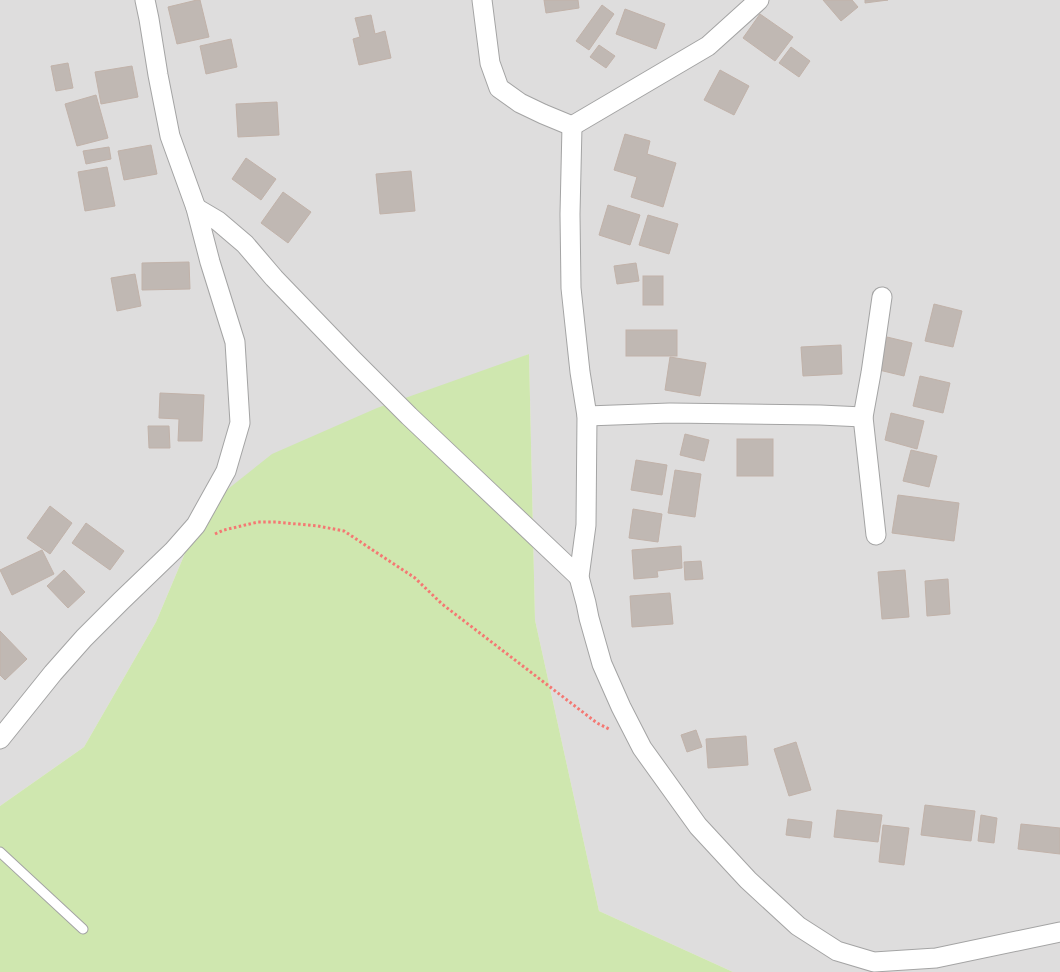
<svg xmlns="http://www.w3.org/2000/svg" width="1060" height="972" viewBox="0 0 1060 972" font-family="Barlow,sans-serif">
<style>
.residential{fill:#dedddd}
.grass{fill:#cfe7af}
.building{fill:#c0b8b3;stroke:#c1b2a9}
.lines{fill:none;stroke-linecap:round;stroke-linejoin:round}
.lane-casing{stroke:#a4a4a4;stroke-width:11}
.street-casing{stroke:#a4a4a4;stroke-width:21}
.path{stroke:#f47873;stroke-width:3;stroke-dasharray:2.5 2.5;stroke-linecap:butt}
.lane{stroke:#fff;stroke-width:9}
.street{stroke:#fff;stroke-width:19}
</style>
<rect width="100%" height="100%" fill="#f0ece7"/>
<!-- residential -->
<polygon class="residential" points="0,0 1060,0 1060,972 733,972 599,911 535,620 529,354 204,508 156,622 84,747 0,806"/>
<!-- grass -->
<polygon class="grass" points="529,354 535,620 599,911 733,972 0,972 0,806 84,747 156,622 204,508 272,454 377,408"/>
<!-- building -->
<g class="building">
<polygon points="197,0 200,0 209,37 177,44 168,7"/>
<polygon points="544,0 578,0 579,8 546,13"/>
<polygon points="823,0 852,0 858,7 841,21"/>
<polygon points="865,0 888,0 865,3"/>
<polygon points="602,5 614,14 589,50 576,41"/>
<polygon points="625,9 665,24 656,49 616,34"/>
<polygon points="760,14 793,37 775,61 743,38"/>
<polygon points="371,15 375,34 385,31 391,58 359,65 353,39 360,37 355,18"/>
<polygon points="231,39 237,67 206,74 200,46"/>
<polygon points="599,45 615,56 606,68 590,57"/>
<polygon points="791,47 810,61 799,77 779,63"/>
<polygon points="68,63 73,88 56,91 51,66"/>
<polygon points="132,66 138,97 101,104 95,72"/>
<polygon points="720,70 749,86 734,115 704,100"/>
<polygon points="96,95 108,138 77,146 65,104"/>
<polygon points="277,102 279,135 238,137 236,104"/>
<polygon points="625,134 650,141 647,154 676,163 663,207 631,197 637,177 614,170"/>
<polygon points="151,145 157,174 124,180 118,151"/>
<polygon points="109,147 111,159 86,164 83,151"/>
<polygon points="246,158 276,179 261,200 232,179"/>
<polygon points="107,167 115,206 85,211 78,172"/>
<polygon points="411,171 415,211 380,214 376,174"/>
<polygon points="283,192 311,212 288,243 261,223"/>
<polygon points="608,205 640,215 630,245 599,235"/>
<polygon points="648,215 678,224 669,254 639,245"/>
<polygon points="189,262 190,289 142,290 142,263"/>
<polygon points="636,263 639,281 617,284 614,266"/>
<polygon points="135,274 141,306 117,311 111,278"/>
<rect x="643" y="276" width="20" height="29"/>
<polygon points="934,304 962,311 953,347 925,341"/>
<rect x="626" y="330" width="51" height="26"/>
<polygon points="887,337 912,343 904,376 879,370"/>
<polygon points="841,345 842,374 803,376 801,347"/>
<polygon points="670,357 706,363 700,396 665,390"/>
<polygon points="920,376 950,383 943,413 913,406"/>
<polygon points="160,393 204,395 202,441 178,441 179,419 159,418"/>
<polygon points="891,413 924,421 917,449 885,440"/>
<polygon points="148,426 169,426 170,448 149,448"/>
<polygon points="685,434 709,440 704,461 680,455"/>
<rect x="737" y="439" width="36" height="37"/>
<polygon points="911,450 937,456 929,487 903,481"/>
<polygon points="636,460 667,465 662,495 631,490"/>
<polygon points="675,470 701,474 695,517 668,513"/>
<polygon points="898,495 959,503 954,541 892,533"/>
<polygon points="50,506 72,523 50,554 27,538"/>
<polygon points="633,509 662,514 658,542 629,538"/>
<polygon points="86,523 124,551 110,570 72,543"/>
<polygon points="681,546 682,568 657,571 658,577 634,579 632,550"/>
<polygon points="42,550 54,574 12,595 0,570"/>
<polygon points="701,561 703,579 685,580 684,562"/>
<polygon points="64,570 85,592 68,608 47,586"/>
<polygon points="905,570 909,617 882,619 878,572"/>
<polygon points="948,579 950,614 927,616 925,581"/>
<polygon points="670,593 673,624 632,627 630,596"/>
<polygon points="0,631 27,659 5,680 0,675"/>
<polygon points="696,730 702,747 687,752 681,735"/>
<polygon points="746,736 748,765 708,768 706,739"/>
<polygon points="796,742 811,790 789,796 774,749"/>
<polygon points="925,805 975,811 971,841 921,835"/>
<polygon points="837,810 882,815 878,842 834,837"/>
<polygon points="981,815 997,818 994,843 978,841"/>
<polygon points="788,819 812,822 810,838 786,835"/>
<polygon points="1021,824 1060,828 1060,854 1018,849"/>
<polygon points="883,825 909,828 904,865 879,862"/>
</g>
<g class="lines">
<defs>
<polyline id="lane" points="0,852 83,929"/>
<g id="street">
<polyline points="482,0 490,63 499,88 520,103 543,114 572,126"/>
<polyline points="572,126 570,214 571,288 580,372 587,416 586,525 579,577 586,603 589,618 602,664 621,707 642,748 698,826 748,880 798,926 837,951 874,962 936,958 1060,932"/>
<polyline points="572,126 708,46 759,0"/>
<polyline points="196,208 218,221 245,244 274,278 352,359 409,416 579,577"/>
<polyline points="587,416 670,413 820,415 863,417"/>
<polyline points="876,535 863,417 871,373 882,297"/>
<polyline points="0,739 53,673 84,638 121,601 174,550 196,525 226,471 240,423 235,342 210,262 196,208 170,136 158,75 149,19 145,0"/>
</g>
</defs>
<!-- lane casing -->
<use href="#lane" class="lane-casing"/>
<!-- street casing -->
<use href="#street" class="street-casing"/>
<!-- path -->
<polyline class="path" points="215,534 224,530 258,522 276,522 318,526 344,531 415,578 442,604 597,723 609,729"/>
<!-- lane -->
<use href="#lane" class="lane"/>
<!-- street -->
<use href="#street" class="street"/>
</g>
</svg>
